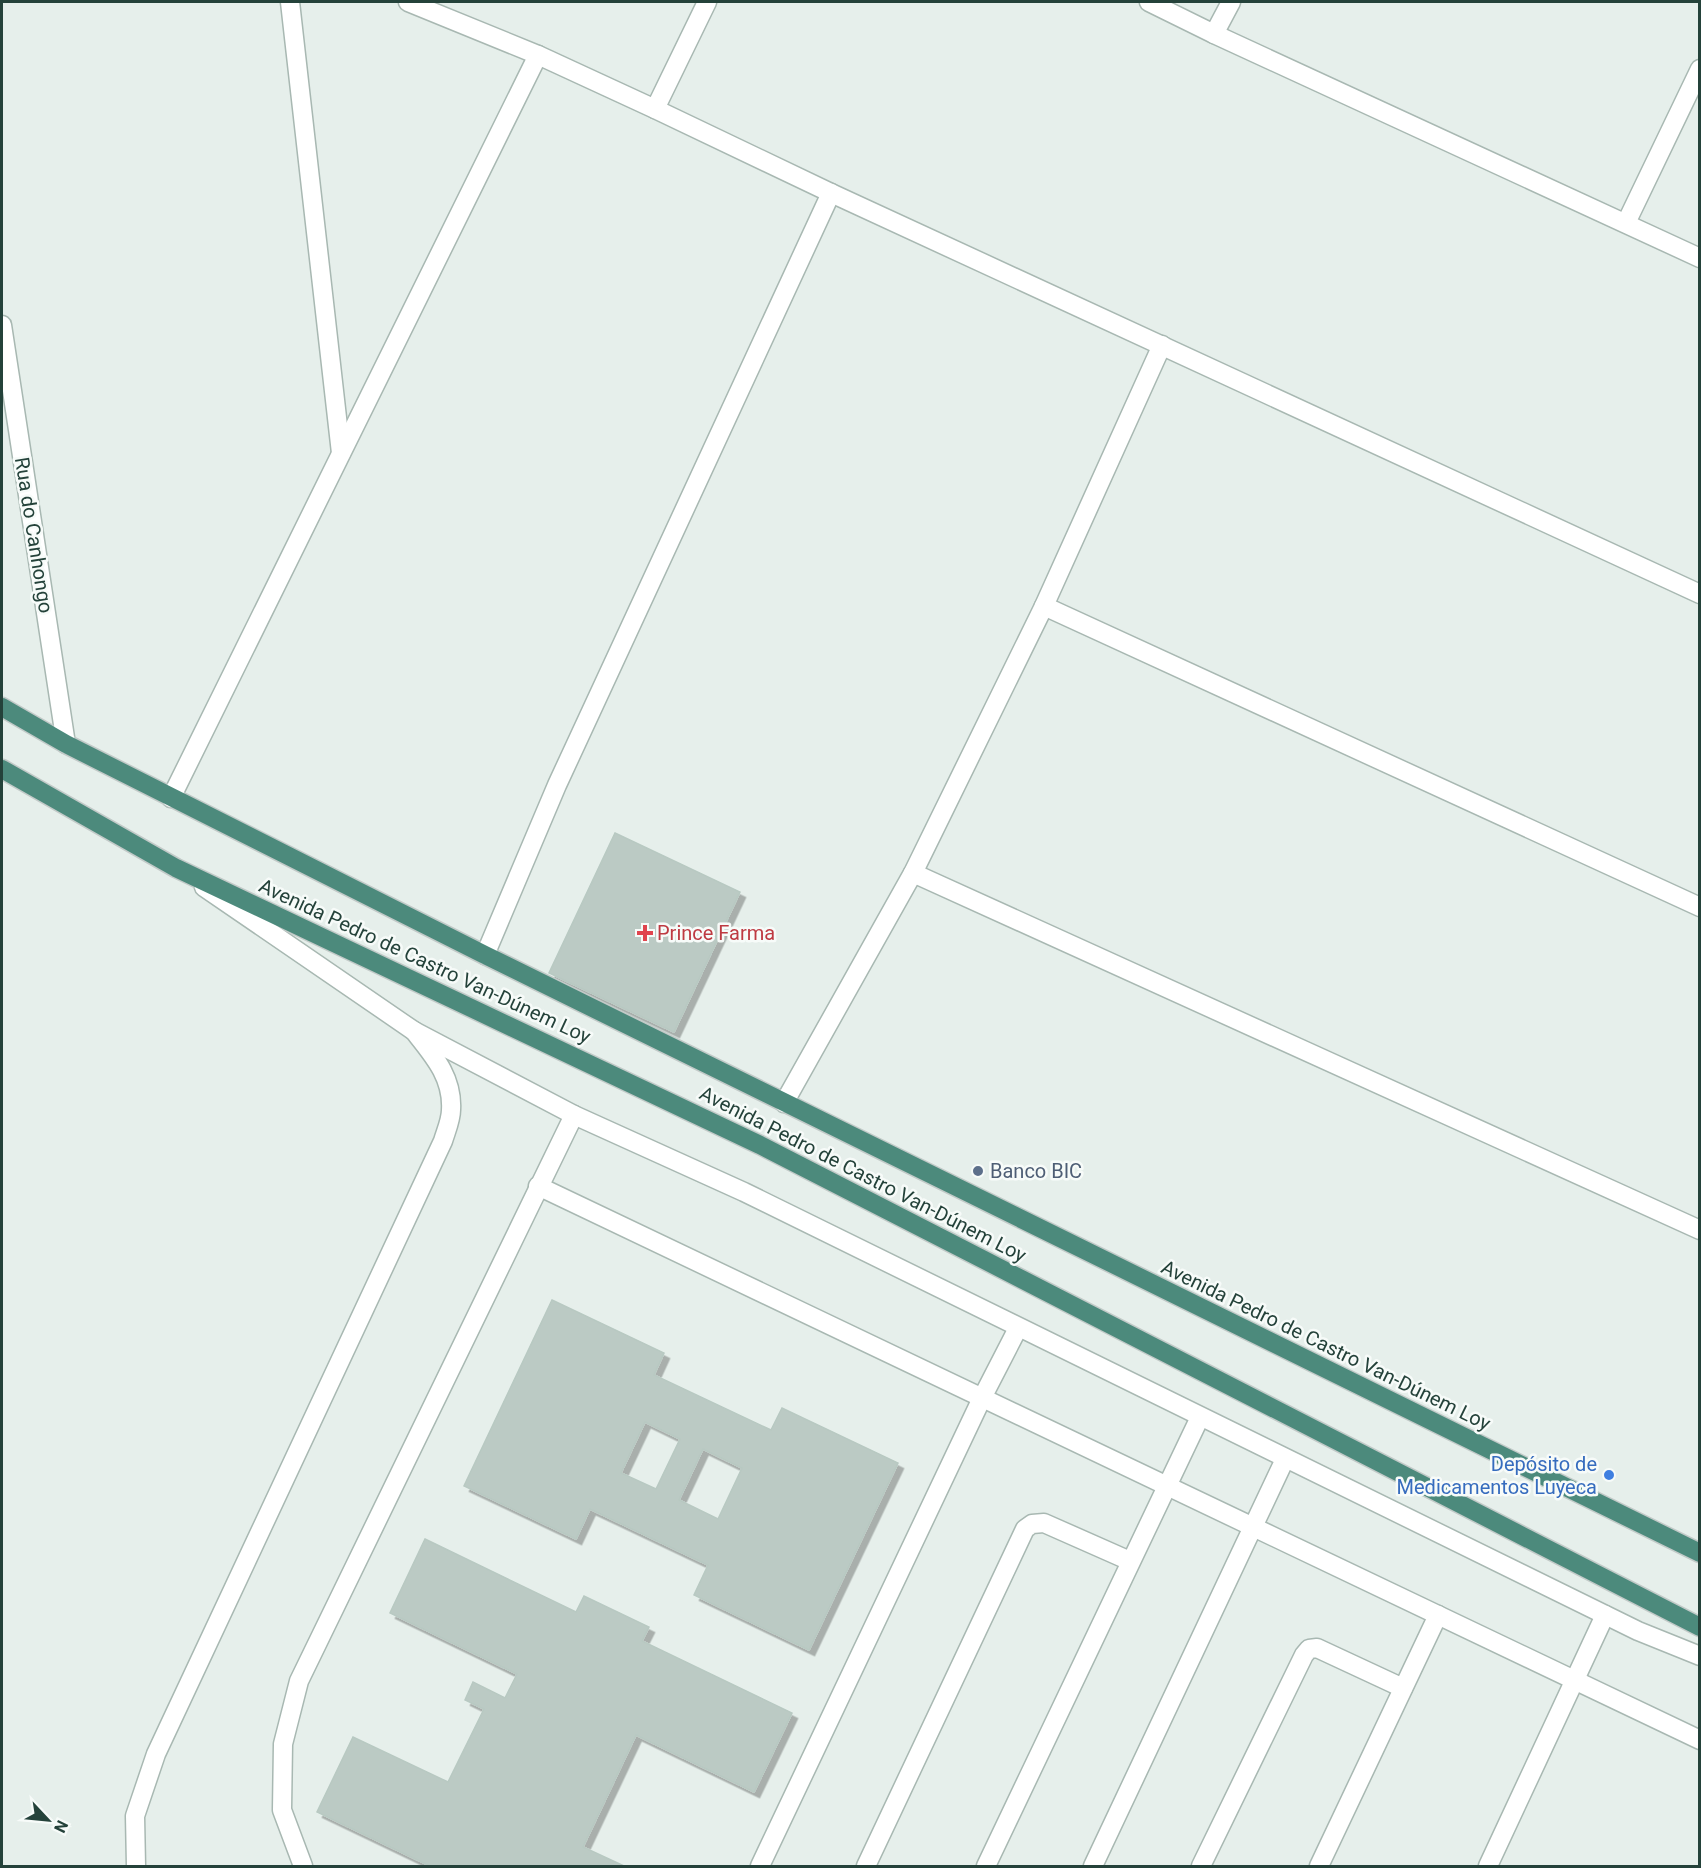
<svg xmlns="http://www.w3.org/2000/svg" width="1701" height="1868" viewBox="0 0 1701 1868" font-family="Roboto,sans-serif">
<style>
.building{fill:#bbcac4;stroke:#b8c9c2;stroke-width:1.5;fill-rule:evenodd;filter:url(#shadow)}
.lines{fill:none;stroke-linecap:round;stroke-linejoin:round}
.service-casing{stroke:#a8b8b2;stroke-width:21}
.minor-casing{stroke:#a8b8b2;stroke-width:21}
.trunk-casing{stroke:#c2cac8;stroke-width:21}
.service{stroke:#fff;stroke-width:18}
.minor{stroke:#fff;stroke-width:18}
.trunk{stroke:#4c8a7c;stroke-width:18}
.health-dot{fill:#e0444e;stroke:#f7fbf9;stroke-width:2}
.service-dot{fill:#5c6f8a;stroke:#f7fbf9;stroke-width:2}
.shop-dot{fill:#3f7fe0;stroke:#f7fbf9;stroke-width:2}
.labels{text-anchor:middle;stroke-width:5;stroke-linejoin:round;paint-order:stroke}
.street-label{font-size:20px;fill:#24423a;stroke:#f7fbf9}
.health-label{font-size:20px;fill:#be3a42;stroke:#f7fbf9;text-anchor:start}
.service-label{font-size:20px;fill:#4e5e75;stroke:#f7fbf9;text-anchor:start}
.shop-label{font-size:20px;fill:#366cbe;stroke:#f7fbf9;text-anchor:end}
</style>
<defs>
<filter id="shadow"><feDropShadow dx="5.5" dy="5.5" stdDeviation="0" flood-color="#0004"/></filter>
</defs>
<rect width="100%" height="100%" fill="#e6efeb"/>
<!-- building -->
<g class="building">
<polygon points="615,833 740,892 674,1032 549,973"/>
<path d="M 552,1300 L 664,1353 L 654,1375 L 771,1430 L 782,1408 L 898,1463 L 809,1650 L 694,1595 L 708,1565 L 590,1509 L 576,1539 L 464,1486 ZM 645,1422 L 680,1439 L 656,1489 L 621,1473 ZM 703,1449 L 742,1468 L 718,1519 L 679,1500 Z"/>
<polygon points="425,1539 576,1612 584,1596 649,1627 642,1641 792,1713 754,1792 636,1735 583,1847 624,1866 430,1866 317,1812 353,1737 448,1782 484,1709 465,1700 473,1682 505,1698 517,1674 390,1613"/>
</g>
<g class="lines">
<defs>
<g id="service">
<polyline points="414,1031 574,1115 744,1192 1638,1631 1700,1656"/>
<polyline points="538,1186 1700,1740"/>
<polyline points="303,1866 282,1810 283,1744 299,1681 574,1115"/>
<polyline points="760,1866 982,1398 1018,1328"/>
<polyline points="866,1866 1025,1529 1032,1524 1044,1523 1130,1561"/>
<polyline points="986,1866 1200,1417"/>
<polyline points="1093,1866 1285,1459"/>
<polyline points="1201,1866 1304,1655 1309,1649 1317,1648 1403,1688"/>
<polyline points="1319,1866 1438,1615"/>
<polyline points="1488,1866 1605,1615"/>
</g>
<g id="minor">
<polyline points="290,2 341,453"/>
<polyline points="408,2 538,55 655,109 831,193 1700,594"/>
<polyline points="1149,2 1214,34 1700,258"/>
<polyline points="1214,34 1231,2"/>
<polyline points="655,109 707,2"/>
<polyline points="1626,223 1700,69"/>
<polyline points="2,325 66,744"/>
<polyline points="1044,606 1700,907"/>
<polyline points="171,798 538,55"/>
<polyline points="913,873 1700,1230"/>
<polyline points="485,955 557,785 831,193"/>
<polyline points="784,1103 913,873 1044,606 1162,345"/>
<path d="M 136,1866 L 135,1816 L 156,1754 L 443,1141 C 446,1131 451,1120 451,1110 C 453,1077 433,1055 414,1031 L 204,887"/>
</g>
<g id="trunk">
<polyline points="2,707 66,744 485,955 1700,1553"/>
<polyline points="2,769 176,868 760,1145 1700,1627"/>
</g>
</defs>
<!-- service casing -->
<use href="#service" class="service-casing"/>
<!-- minor casing -->
<use href="#minor" class="minor-casing"/>
<!-- trunk casing -->
<use href="#trunk" class="trunk-casing"/>
<!-- service -->
<use href="#service" class="service"/>
<!-- minor -->
<use href="#minor" class="minor"/>
<!-- trunk -->
<use href="#trunk" class="trunk"/>
</g>
<!-- markers -->
<path class="health-dot" d="M642 924h6v6h6v6h-6v6h-6v-6h-6v-6h6z"/>
<circle class="service-dot" cx="978" cy="1171" r="6"/>
<circle class="shop-dot" cx="1609" cy="1475" r="6"/>
<g class="labels">
<!-- street labels -->
<g class="street-label">
<text transform="translate(34 535) rotate(81)" y="7">Rua do Canhongo</text>
<text transform="translate(425 961) rotate(25)" y="7">Avenida Pedro de Castro Van-Dúnem Loy</text>
<text transform="translate(863 1174) rotate(27)" y="7">Avenida Pedro de Castro Van-Dúnem Loy</text>
<text transform="translate(1326 1345) rotate(26)" y="7">Avenida Pedro de Castro Van-Dúnem Loy</text>
</g>
<!-- health labels -->
<g class="health-label">
<text x="657" y="940">Prince Farma</text>
</g>
<!-- service labels -->
<g class="service-label">
<text x="990" y="1178">Banco BIC</text>
</g>
<!-- shop labels -->
<g class="shop-label">
<text x="1597" y="1471">Depósito de<tspan x="1597" dy="23">Medicamentos Luyeca</tspan></text>
</g>
</g>
<!-- border -->
<rect width="1701" height="1868" fill="none" stroke="#24423a" stroke-width="6"/>
<!-- north arrow -->
<g transform="translate(48 1820) rotate(116)" stroke="#f7fbf9" stroke-width="4.5" paint-order="stroke">
<path d="M0-4.5L10 22L0 15L-10 22Z" fill="#24423a"/>
<text y="-9" font-size="16" font-weight="bold" text-anchor="middle" fill="#24423a">N</text>
</g>
</svg>
